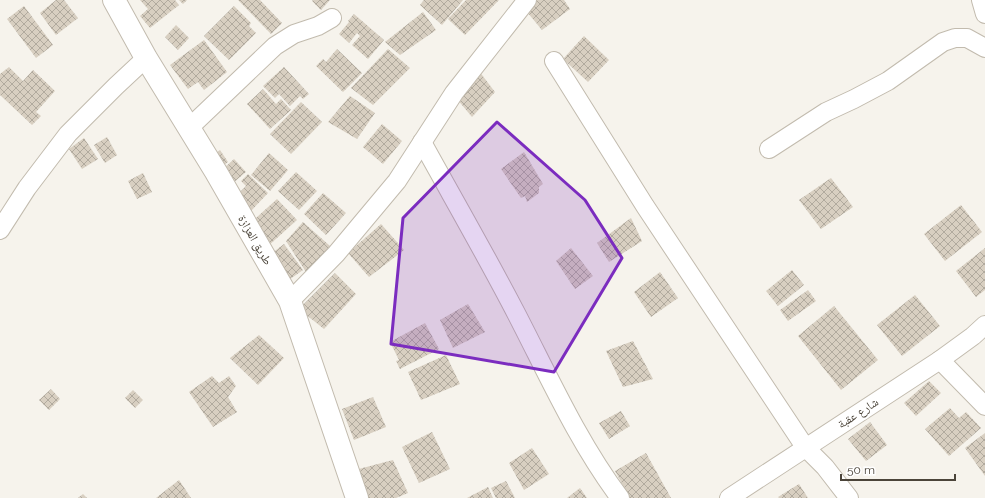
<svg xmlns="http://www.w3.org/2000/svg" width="985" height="498" viewBox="0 0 985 498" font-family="Raleway,'Noto Naskh Arabic',sans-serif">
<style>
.building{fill:url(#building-cross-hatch)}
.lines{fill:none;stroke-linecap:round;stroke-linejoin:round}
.minor-casing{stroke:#c2bbae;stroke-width:20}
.tertiary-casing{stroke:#c2bbae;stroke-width:24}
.minor{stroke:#fff;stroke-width:18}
.tertiary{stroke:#fff;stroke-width:22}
.marked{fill:#7b2cbf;fill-opacity:0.2;stroke:#7b2cbf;stroke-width:3;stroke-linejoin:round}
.labels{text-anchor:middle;stroke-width:4;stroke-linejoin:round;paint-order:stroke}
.street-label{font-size:12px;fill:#4b4439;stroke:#fff}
</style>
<defs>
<pattern id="building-cross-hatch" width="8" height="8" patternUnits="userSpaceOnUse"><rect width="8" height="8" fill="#d8cfc1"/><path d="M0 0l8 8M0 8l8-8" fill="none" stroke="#b1aa9e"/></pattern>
</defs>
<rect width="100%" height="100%" fill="#f6f3ec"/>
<!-- building -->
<g class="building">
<polygon points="56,0 64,0 78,18 56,35 40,13"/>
<polygon points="140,0 175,0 179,5 150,28 140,16 148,9"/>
<polygon points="179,0 187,0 183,4"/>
<polygon points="238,0 260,0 282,23 271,34"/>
<polygon points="313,0 330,0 321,10 312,1"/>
<polygon points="424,0 463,0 442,25 420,5"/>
<polygon points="466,0 499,0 465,35 448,19"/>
<polygon points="531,0 564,0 570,9 542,30 522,6"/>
<polygon points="24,6 53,45 36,58 7,19"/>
<polygon points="234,6 251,23 249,26 256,33 229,60 204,36"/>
<polygon points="423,12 436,30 400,55 385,42"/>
<polygon points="354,14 384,40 368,59 352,45 360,36 357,33 349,43 339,34 349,22 348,21"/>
<polygon points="176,25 189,38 178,50 165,37"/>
<polygon points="584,36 609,60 588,82 563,59"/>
<polygon points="204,40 227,72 204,90 198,82 188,89 170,65"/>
<polygon points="337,49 362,73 343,92 316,66 323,59 326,62"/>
<polygon points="388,49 410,68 373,105 351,88"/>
<polygon points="9,67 23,81 33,70 55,91 36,112 41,116 32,125 0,95 0,74"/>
<polygon points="284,67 309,94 303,99 300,96 290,106 279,94 275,98 263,86"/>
<polygon points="479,71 495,92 472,117 457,99"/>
<polygon points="263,89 276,104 281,99 291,110 270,129 247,104"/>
<polygon points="350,96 375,113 357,139 328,122"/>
<polygon points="301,102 322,122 291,154 270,134"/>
<polygon points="382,124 402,141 383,164 363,147"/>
<polygon points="107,137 117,155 105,163 94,145"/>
<polygon points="84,138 98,159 82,169 69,149"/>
<polygon points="220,150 228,162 219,169 210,157"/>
<polygon points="524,152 543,184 539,187 539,193 527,202 525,196 521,198 501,169"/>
<polygon points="269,153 288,170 270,191 251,175"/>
<polygon points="234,159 246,172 233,183 220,172"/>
<polygon points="296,172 317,191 299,210 278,191"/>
<polygon points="143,173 152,192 137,199 128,181"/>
<polygon points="248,174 268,193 250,212 234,198 246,186 241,181"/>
<polygon points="831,178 853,207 821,229 799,200"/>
<polygon points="323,193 346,213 326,235 304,214"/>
<polygon points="277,199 297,220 267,247 247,226"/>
<polygon points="961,205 982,232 945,261 924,234"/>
<polygon points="631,218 642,241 609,262 597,243"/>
<polygon points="303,222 330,246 306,272 286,241"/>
<polygon points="381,224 404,250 369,277 348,253"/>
<polygon points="284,244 303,270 286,282 267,257"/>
<polygon points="571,248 593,276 575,289 556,261"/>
<polygon points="985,248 985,290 976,297 956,271"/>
<polygon points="792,270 804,285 778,306 766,291"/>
<polygon points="660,272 678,298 651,317 634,292"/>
<polygon points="335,273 356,294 324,329 299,309"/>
<polygon points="808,290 816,301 788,321 780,310"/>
<polygon points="915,295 940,326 902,356 877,325"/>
<polygon points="468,304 485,332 453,348 440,320"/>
<polygon points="834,306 878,360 841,390 798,336"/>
<polygon points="425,323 439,349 400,369 396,361 399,360 390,342"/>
<polygon points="259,335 284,358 258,385 230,358"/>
<polygon points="633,341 653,379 623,387 606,351"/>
<polygon points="446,355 460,384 421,400 408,372"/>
<polygon points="212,376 219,383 229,376 236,386 228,397 237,412 213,427 189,392"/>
<polygon points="929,381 941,393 916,416 904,403"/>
<polygon points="51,389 60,399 49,410 39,400"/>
<polygon points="133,390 143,400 135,408 125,398"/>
<polygon points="373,397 386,427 354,440 342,409"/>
<polygon points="950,408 959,418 966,412 981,428 949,456 925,429"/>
<polygon points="621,411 630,426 609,439 599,423"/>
<polygon points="870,422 887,445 866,461 848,439"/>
<polygon points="432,432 450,469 419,483 402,447"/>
<polygon points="985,433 985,476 965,448"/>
<polygon points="532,448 549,474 524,490 509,463"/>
<polygon points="646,453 671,498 630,498 615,471"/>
<polygon points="393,460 408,493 396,498 364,498 355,470"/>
<polygon points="179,480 191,498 156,498"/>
<polygon points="506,481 515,498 496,498 491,488"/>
<polygon points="799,484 808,498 779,498 778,497"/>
<polygon points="488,487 493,498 467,498"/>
<polygon points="580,488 587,498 567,498"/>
<polygon points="83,494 87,498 78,498"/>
</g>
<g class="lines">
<defs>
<g id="minor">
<polyline points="981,0 985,14"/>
<polyline points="554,61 645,206 805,447 825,467 849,498"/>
<polyline points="190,127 275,46 294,34 318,26 332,18"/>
<path d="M 422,142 C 454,200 487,257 517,315 C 549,377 578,442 620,498"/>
<polyline points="769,149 826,112 854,99 888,81 943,42 955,38 967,38 985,48"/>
<polyline points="0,230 27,188 68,134 116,86 146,58"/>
<polyline points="290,301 336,254 397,181 454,93 527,0"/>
<polyline points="940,360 985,406"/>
<polyline points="729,498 940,360 973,336 985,325"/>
</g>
<polyline id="tertiary" points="114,0 146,58 216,172 290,301 357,498"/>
</defs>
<!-- minor casing -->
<use href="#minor" class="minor-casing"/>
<!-- tertiary casing -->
<use href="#tertiary" class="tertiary-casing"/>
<!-- minor -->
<use href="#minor" class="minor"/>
<!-- tertiary -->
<use href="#tertiary" class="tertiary"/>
</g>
<!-- marked area -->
<path class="marked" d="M 497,122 L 585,200 L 622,258 L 554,372 L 391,344 L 403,218 Z"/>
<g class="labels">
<!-- street labels -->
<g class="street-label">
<text transform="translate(255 240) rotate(60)" y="4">طريق العزازة</text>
<text transform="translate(858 413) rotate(-33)" y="4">شارع عقبة</text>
</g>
</g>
<!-- scale -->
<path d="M841 474v6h114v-6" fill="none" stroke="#4b4439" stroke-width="2"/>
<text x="847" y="474" font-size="12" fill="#4b4439" stroke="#ffffff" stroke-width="3" paint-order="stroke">50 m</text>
</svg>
